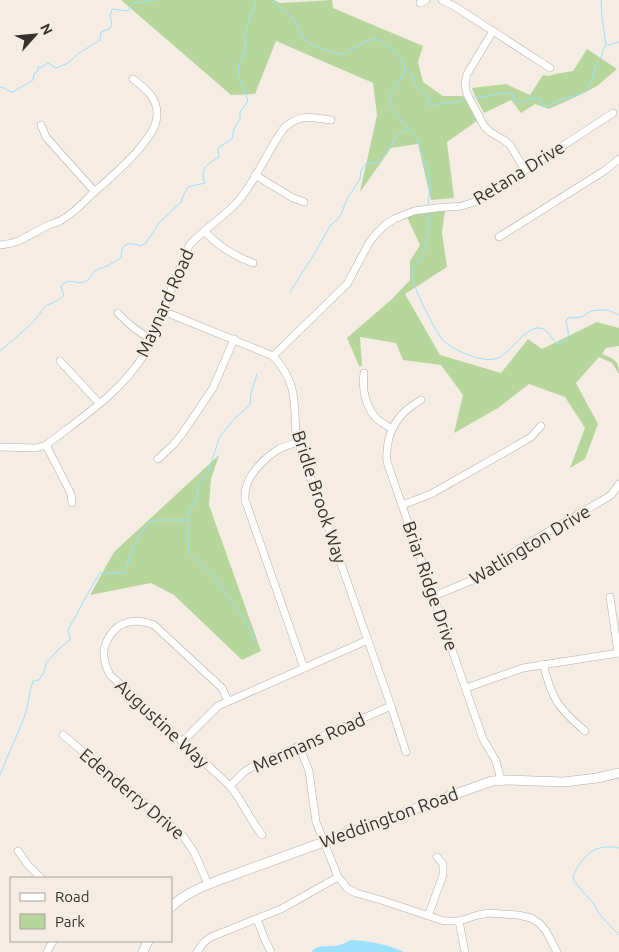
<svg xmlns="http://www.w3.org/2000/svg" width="619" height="952" viewBox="0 0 619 952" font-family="Ubuntu,sans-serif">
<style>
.green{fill:#b6d69c}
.water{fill:#9ce0fb}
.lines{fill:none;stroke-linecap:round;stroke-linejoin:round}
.stream{stroke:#9ce0fb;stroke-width:1}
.minor-casing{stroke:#b5ada5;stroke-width:8}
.major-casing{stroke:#b5ada5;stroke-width:10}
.minor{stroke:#fff;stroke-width:7}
.major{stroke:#fff;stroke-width:9}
.labels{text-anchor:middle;stroke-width:4;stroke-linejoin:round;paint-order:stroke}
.street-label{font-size:18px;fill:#34312e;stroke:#f5ede4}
</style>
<rect width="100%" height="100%" fill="#f5ede4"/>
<!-- green -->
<g class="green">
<polygon points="121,0 274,0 280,3 332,0 333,8 423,46 418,62 423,82 443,96 463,96 477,121 447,142 454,198 431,200 418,144 391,148 360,192 377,115 373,83 276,41 255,94 231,95"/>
<polygon points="587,49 617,69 597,86 582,94 549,109 535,104 521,113 511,100 484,113 475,96 472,88 506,84 530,95 543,75 549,76 555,74 573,71"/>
<path d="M 445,210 L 442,233 L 447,267 L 405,294 L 440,355 L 501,373 L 528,339 L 542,349 L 597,322 L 619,328 L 619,346 L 606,348 L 602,354 C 614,359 619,360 619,374 L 612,363 L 599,357 L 576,383 L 598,424 L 585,459 L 570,468 L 585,428 L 565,397 L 529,384 L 498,408 L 454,433 L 463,395 L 441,365 L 403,360 L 396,343 L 360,337 L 362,366 L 359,366 L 347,338 L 392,299 L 410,280 L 410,261 L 420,245 L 407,217 L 420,213 Z"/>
<polygon points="219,455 211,479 209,505 261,651 242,660 174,595 151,583 90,595 114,552"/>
</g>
<!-- water -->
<path class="water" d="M 351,940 C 370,941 387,944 404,952 L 311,952 C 319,943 329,948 340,945 C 344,944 348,941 351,940 Z"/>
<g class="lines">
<!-- stream -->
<g class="stream">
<path d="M 271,0 L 276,3 L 286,12 L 293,19 L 302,36 L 306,41 L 314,46 L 337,54 L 344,54 L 366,41 L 377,39 C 385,45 396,51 401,59 C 410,72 396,84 391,95 C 389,99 390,103 391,107 L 417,140 L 428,171 L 430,184 L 428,207"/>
<polyline points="608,45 619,42"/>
<path d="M 404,68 L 409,71 C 412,75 414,81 416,85 C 421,93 432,93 428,105 L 430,106 L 435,106 L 441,102 L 450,103 L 463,100"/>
<path d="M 0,87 C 5,87 8,92 13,92 L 33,80 L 34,74 L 38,71 L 38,67 L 42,67 L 48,63 L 56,68 L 68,63 L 79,53 L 100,40 L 101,32 L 109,29 L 112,25 L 110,16 L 112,9 L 128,11 L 133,3 L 154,1 L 155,0"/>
<path d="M 475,97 C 488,98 500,91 513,94 L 514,102 L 516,104 L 533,98 L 539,99 L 541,105 L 545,107 L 563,99 L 578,95 L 587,89 L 593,77 L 596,63 L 602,56 L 603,50 L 606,45 L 602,17 L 601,0"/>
<path d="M 428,213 C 428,217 429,221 429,224 C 429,230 425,249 423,254 C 420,260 413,267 412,274 C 412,285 427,313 432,323 C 436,329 440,338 445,342 C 455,351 485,364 498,358 C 509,353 525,329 537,328 C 547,327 551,337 556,343 C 572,345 569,332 566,322 L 568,318 L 582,317 L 591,311 L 601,310 L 608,310 L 619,315"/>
<polyline points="290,292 316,251 330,226 339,218 342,212 347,199 360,179 361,170 366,164 377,162 390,148 397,134 408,130"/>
<path d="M 0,351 C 12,341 23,332 34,321 C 38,317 40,312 44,308 C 50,302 59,302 64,295 L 61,287 C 68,276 75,285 84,282 C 90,280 91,275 95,271 C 98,268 103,268 107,266 C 112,264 116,260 121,258 C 122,255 121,252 122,249 C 125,241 135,244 141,246 L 146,243 L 159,223 L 181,202 L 185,192 L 188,187 L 205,183 C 199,168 208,164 219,157 L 218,148 L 232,139 L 234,129 L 240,119 L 240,112 L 248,101 L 239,77 L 238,65 L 244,54 L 246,47 L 244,37 L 251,14 L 255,8 L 255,0"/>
<polyline points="255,641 244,618 214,577 189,553 187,520 188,515 198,494 197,486 208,472 220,436 237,416 250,405 251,393 257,374"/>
<path d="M 0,775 C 8,753 19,733 26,712 C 29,702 29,691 33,681 L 39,680 L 44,672 L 46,663 L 60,648 L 70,640 L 70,637 L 68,630 C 79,611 88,591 100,573 L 119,573 L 125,572 L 133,548 L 139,536 L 149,523 L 155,520 L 187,520"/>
<path d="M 619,848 C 594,843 583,855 573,876 L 574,881 L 578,886 L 593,903 L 600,915 L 619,935"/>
</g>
<defs>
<g id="minor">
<polyline points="442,0 454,6 550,68"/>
<polyline points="420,3 426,0"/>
<polyline points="493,31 467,74 465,84 467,94 484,126 490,132 504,140 510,145 525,170"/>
<polyline points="41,125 46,137 95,192"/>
<polyline points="255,175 293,198 304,202"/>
<path d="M 204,231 C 218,246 234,256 253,263"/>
<polyline points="499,237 604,171 619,159"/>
<path d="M 0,245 C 19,244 32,233 49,225 C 54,223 59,222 63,219 C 74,213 83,203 92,194 C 110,178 156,140 157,116 C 158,98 146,89 133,79"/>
<path d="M 163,311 L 273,356 C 298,383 294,403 296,436 L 391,706 L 406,752"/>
<path d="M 118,313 C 128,324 138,332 151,339"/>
<polyline points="273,356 347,284 369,243 374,236 385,225 394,219 414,211 436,208 462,206 480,200 613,113"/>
<polyline points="60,361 99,403"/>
<path d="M 364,373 C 362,388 365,405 375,417 C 380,422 386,425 392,429"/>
<path d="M 421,400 C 397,413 385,434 387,462 L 483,739 L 496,761 L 501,780"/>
<path d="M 298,442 C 292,444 285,446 279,449 C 267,456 249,473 246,488 C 245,491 245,496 245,500 L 304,668"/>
<polyline points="46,445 69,490 71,494 72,503"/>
<path d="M 0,447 L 36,448 L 46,445 C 81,418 122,392 145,353 L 189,246 C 204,228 225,217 240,199 C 258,177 268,149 285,127 C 302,113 312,118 331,120"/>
<polyline points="158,459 173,445 182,434 213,388 234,339"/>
<polyline points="402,505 431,494 521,443 531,437 541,426"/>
<polyline points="434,596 475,579 517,550 608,497 612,494 619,484"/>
<polyline points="610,597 618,653"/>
<path d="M 543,664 C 552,699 558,708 585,731"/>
<polyline points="466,688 523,668 619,653"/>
<path d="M 228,701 L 222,688 L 154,625 C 137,618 119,620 109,637 C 105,644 103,649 104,656 C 104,663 107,669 110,675 L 230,786 C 243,802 250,820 262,835"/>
<polyline points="63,735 183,836 194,852 208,884"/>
<polyline points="182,742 218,706 368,640"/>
<polyline points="299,746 309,771 316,822 338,877 348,889 356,893 381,900 444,921 459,921 478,915 488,913 518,915 531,918 539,923 546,931 557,952"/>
<polyline points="230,786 244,772 252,767 391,706"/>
<polyline points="18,851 28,865 41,878"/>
<polyline points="428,916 443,875 443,864 437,857"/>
<polyline points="257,919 265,940 271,952"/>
<polyline points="459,921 465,952"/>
<polyline points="47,952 53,941"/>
<polyline points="197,952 204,942 211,937 281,909 338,877"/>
</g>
<g id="major">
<path d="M 171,907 C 185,893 204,886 222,879 L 450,796 L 492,781 L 508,780 L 564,782 L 597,778 L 619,773"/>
<polyline points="143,952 148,941"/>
</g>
</defs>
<!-- minor casing -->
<use href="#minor" class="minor-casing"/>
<!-- major casing -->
<use href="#major" class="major-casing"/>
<!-- minor -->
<use href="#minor" class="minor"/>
<!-- major -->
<use href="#major" class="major"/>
</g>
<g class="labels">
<!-- street labels -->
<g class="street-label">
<text transform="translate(519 173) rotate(-32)" y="6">Retana Drive</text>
<text transform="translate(165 303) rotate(-66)" y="6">Maynard Road</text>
<text transform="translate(319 497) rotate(72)" y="6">Bridle Brook Way</text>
<text transform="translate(530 545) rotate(-31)" y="6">Watlington Drive</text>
<text transform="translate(430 586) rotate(71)" y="6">Briar Ridge Drive</text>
<text transform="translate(162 724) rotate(43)" y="6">Augustine Way</text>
<text transform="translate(309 743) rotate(-24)" y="6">Mermans Road</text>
<text transform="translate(132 794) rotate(40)" y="6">Edenderry Drive</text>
<text transform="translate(389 818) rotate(-20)" y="6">Weddington Road</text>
</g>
</g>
<!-- legend -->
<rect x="10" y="877" width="162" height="65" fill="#f5ede4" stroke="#a8a29b"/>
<rect x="20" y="893" width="25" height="8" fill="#ffffff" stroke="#a8a29b"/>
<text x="55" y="902" font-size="15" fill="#34312e">Road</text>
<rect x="20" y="914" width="25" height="15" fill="#b6d69c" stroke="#a8a29b"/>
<text x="55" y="927" font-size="15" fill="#34312e">Park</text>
<!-- north arrow -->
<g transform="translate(35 35) rotate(63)" stroke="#f5ede4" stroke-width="4" paint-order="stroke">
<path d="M0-4L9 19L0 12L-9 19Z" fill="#34312e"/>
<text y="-8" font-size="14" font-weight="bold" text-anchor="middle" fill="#34312e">N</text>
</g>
</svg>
